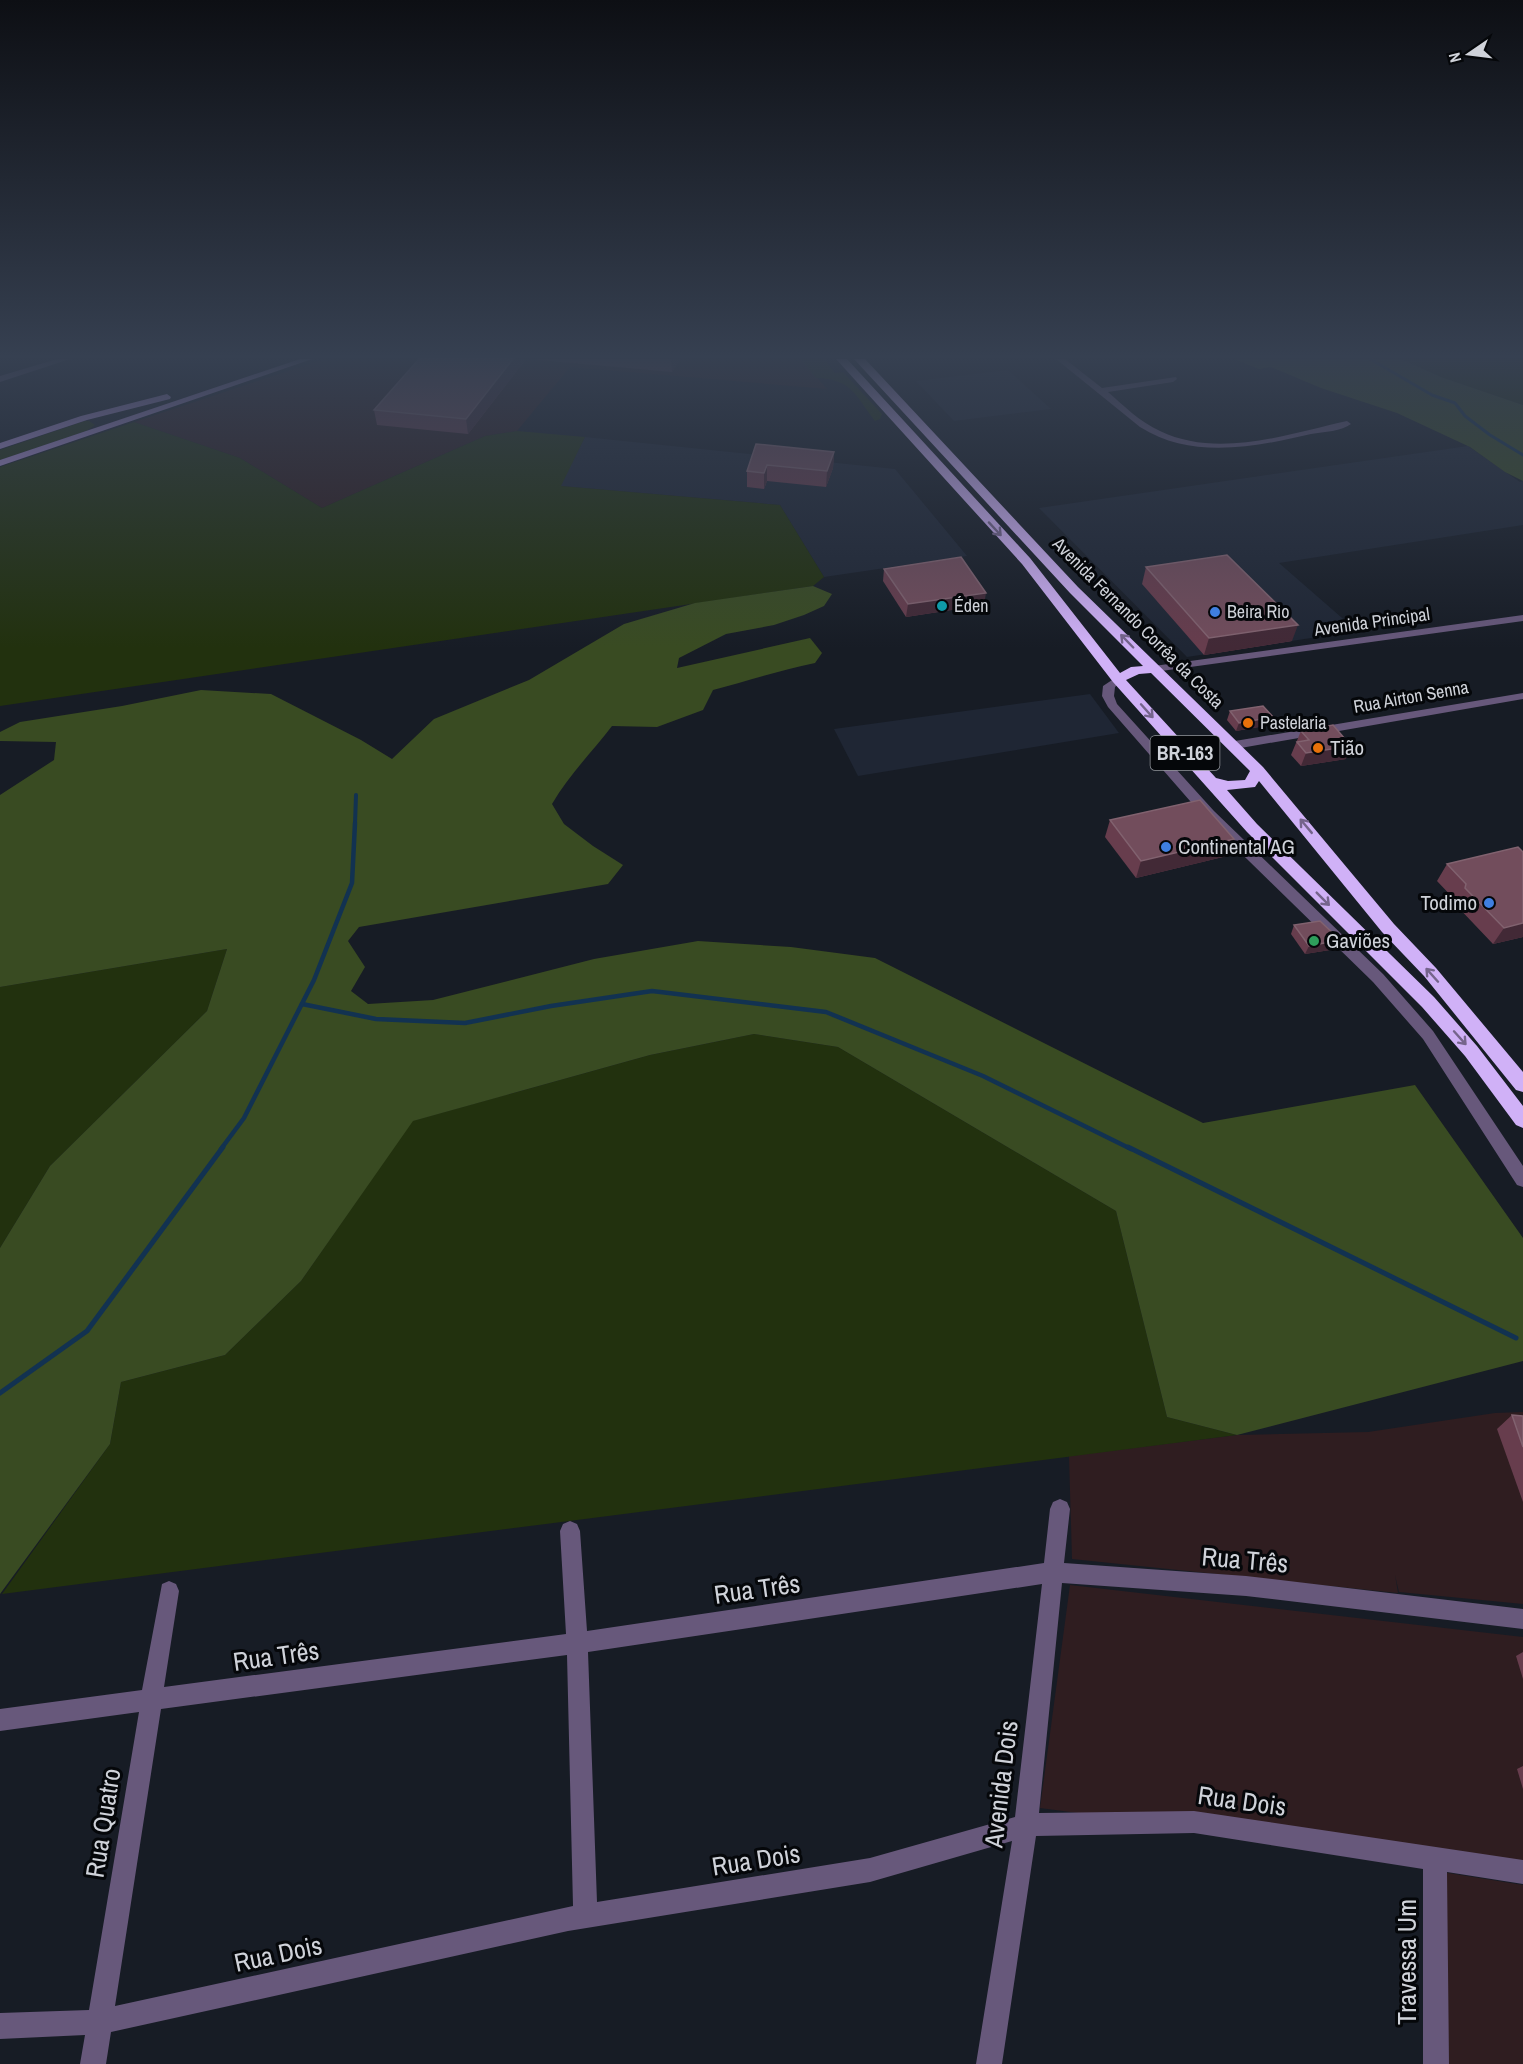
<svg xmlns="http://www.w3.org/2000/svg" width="1523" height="2064" viewBox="0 0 1523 2064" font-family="'Archivo Narrow',sans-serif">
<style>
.commercial{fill:#2f1d20}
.built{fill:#1f2634}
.green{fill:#22310e}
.forest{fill:#394b22}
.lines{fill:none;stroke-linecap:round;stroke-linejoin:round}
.stream-far3{stroke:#123251;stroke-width:3}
.stream-far2{stroke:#123251;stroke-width:4}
.stream-far1{stroke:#123251;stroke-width:4.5}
.stream{stroke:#123251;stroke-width:5}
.minor{fill:#67587b;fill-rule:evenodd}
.major{fill:#b494dd;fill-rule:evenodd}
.highway{fill:#d0b1f7;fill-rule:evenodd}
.wall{fill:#673d4d}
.shaded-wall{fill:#422936}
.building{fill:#724d5c;stroke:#81626f;stroke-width:1.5}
.oneway{stroke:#75648c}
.culture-dot{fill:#0f9aa8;stroke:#05070a;stroke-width:2}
.shop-dot{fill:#3f7fe0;stroke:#05070a;stroke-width:2}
.food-dot{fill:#e8710a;stroke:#05070a;stroke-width:2}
.leisure-dot{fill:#2e9e5b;stroke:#05070a;stroke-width:2}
.labels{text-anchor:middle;stroke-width:6;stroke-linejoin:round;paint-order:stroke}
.far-poi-label{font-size:18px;fill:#cfd2d9;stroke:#05070a;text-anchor:start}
.far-street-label{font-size:18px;fill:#cfd2d9;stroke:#05070a}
.shield{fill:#05070a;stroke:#92959b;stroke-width:1.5}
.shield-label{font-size:20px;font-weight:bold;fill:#cfd2d9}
.poi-label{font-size:21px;fill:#cfd2d9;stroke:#05070a;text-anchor:start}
.near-street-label{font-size:26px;fill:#cfd2d9;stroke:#05070a}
</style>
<rect width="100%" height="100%" fill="#171c25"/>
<!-- commercial -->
<g class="commercial">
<polygon points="324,359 801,359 827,389 570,367 517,431 485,436 322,508 240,458 134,422"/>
<polygon points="1523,1412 1523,1604 1399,1592 1395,1575 1398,1593 1072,1559 1069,1456 1237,1435 1368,1432 1495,1413"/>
<polygon points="1070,1585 1523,1637 1523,1872 1040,1808"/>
<polygon points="1442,1872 1523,1885 1523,2064 1449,2064"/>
</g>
<!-- built -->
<g class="built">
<polygon points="1008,370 1051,409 954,421 916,381"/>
<polygon points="585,437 895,469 967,556 824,577 780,505 560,486"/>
<polygon points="1468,446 1520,482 1523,481 1523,525 1279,563 1357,631 1187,657 1039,508"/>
<polygon points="1090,694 1119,733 858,776 834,729"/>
</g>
<!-- green -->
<g class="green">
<path d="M 801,359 L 824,359 L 835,373 L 843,372 L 882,414 L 880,419 L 875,421 C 855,395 852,379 816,378 Z"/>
<polygon points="1401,359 1523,359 1523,405 1441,377"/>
<polygon points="85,421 89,421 95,425 86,431 0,460 0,450"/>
<polygon points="134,422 240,458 322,508 485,436 517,431 585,437 561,486 780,505 824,577 813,586 0,706 0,467"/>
<polygon points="227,949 207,1011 50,1166 0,1248 0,987"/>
<polygon points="754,1034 838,1047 1116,1211 1167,1417 1237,1435 2,1594 110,1444 121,1382 225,1355 301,1281 412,1121 650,1055"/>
</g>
<!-- forest -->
<g class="forest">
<polygon points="1234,359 1401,359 1441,377 1523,405 1523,481 1505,472 1470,447 1397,413 1321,388 1271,367 1259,369"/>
<path d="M 813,586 L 832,594 L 824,606 L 804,615 L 774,625 L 726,634 L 679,658 L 677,668 L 810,638 L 822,653 L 815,663 C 780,670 748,681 713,690 L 703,710 L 657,727 L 612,726 C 592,752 569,775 552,804 L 564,824 L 593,846 L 623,865 L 608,884 L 359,927 L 348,941 L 365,967 L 351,991 L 368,1004 L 433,1000 L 594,959 L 698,941 L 791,947 L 875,958 L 1203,1123 L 1415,1085 L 1523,1238 L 1523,1361 L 1237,1435 L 1167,1417 L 1116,1211 L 838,1047 L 754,1034 L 650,1055 L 413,1121 L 301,1281 L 225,1355 L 121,1382 L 110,1444 L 0,1594 L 0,1248 L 50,1166 L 207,1011 L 227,949 L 0,987 L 0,795 L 54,760 L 56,742 L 0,741 L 0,732 L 20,722 L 122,706 L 201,690 L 271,694 L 361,740 L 392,759 L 434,719 L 529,680 L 624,624 L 695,603 Z"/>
</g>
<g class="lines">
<!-- stream-far3 -->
<polyline class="stream-far3" points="1370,359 1432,395 1455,403 1465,416 1490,435 1523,455"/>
<!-- stream-far2 -->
<polyline class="stream-far2" points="355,824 356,795"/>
<!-- stream-far1 -->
<g class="stream-far1">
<polyline points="302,1004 376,1019 465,1023 551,1006 652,991 826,1012 983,1076 1131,1149"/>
<polyline points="221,1149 244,1118 314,980 352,883 355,823"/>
</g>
<!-- stream -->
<g class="stream">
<polyline points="1128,1147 1516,1338"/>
<polyline points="0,1393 87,1331 223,1147"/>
</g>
<!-- minor -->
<g class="minor">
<polygon points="57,359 70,359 0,382 0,376"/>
<path d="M 1056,359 L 1065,359 L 1102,388 L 1176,377 L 1177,379 L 1173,382 L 1108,392 C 1124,406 1140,422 1160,431 C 1218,459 1288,434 1347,421 L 1351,424 C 1342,431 1324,432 1311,434 C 1255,447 1192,460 1140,427 Z"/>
<polygon points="1523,615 1523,621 1154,672 1148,669 1154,666"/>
<polygon points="1118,676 1124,679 1115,687 1114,696 1117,704 1214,811 1383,974 1433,1031 1523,1166 1523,1187 1517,1185 1423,1039 1373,982 1204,817 1108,707 1102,696 1103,686"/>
<polygon points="1523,693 1523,699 1235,749 1229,745 1235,741"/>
<path d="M 1060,1499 L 1067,1502 L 1070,1509 L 1064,1563 L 1246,1576 L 1523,1609 L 1523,1629 L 1246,1596 L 1062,1583 L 1039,1813 L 1194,1811 L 1523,1860 L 1523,1884 L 1447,1872 L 1449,2064 L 1423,2064 L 1423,1869 L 1194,1833 L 1036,1836 L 1002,2064 L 976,2064 L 1012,1841 L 870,1882 L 568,1931 L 111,2032 L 106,2064 L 80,2064 L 85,2035 L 0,2039 L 0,2013 L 89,2010 L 139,1712 L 0,1731 L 0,1709 L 142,1690 L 162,1584 L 169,1581 L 176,1584 L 179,1591 L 164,1687 L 566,1634 L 560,1531 L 563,1524 L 570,1521 L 577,1524 L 580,1531 L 587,1631 L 1044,1563 L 1050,1509 L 1053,1502 ZM 1042,1584 L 1015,1817 L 870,1858 L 597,1902 L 588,1652 ZM 567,1655 L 573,1906 L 115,2006 L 161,1709 Z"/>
</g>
<!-- major -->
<g class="major">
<polygon points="300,359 312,359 0,466 0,460"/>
<polygon points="167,394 171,397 170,399 87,420 0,449 0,443 81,416"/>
</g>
<!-- highway -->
<path class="highway" d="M 836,359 L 847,359 L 1030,558 L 1120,673 L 1131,667 L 1143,666 L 1070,593 L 854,359 L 865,359 L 1078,587 L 1263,767 L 1394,924 L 1436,968 L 1523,1072 L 1523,1092 L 1516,1090 L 1424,976 L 1382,932 L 1259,781 L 1255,787 L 1227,790 L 1257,824 L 1434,997 L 1477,1046 L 1523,1106 L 1523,1128 L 1516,1125 L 1465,1056 L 1422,1007 L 1247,832 L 1113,682 L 1022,564 ZM 1151,673 L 1250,771 L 1245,780 L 1228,781 L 1216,778 L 1126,680 L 1139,674 Z"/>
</g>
<!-- wall -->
<g class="wall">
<polygon points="419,359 526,359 468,434 377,425 374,410"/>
<polygon points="528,359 680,359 672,372"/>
<polygon points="756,444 834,452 833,468 826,487 767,481 764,489 747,487 747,471"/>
<polygon points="1146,567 1292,641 1204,655 1142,584"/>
<polygon points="884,569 984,605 906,617 883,581"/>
<polygon points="1230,711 1270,725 1236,731 1227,720"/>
<polygon points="1301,731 1346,759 1301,766 1291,755"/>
<polygon points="1110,820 1227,856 1136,878 1105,837"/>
<polygon points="1447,864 1523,937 1493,944 1455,904 1456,901 1437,881"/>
<polygon points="1294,925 1340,940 1336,949 1305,954 1291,934"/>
<polygon points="1512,1415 1523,1416 1523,1502 1497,1429"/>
<polygon points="1523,1652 1523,1679 1516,1656"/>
<polygon points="1523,1766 1523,1789 1517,1769"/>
</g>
<!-- shaded-wall -->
<g class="shaded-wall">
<polygon points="513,359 526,359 468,434 466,419"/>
<polygon points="671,359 680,359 672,372"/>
<polygon points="834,452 833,468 826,487 827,471"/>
<polygon points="767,465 767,481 764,489 764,473"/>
<polygon points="986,593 984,605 906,617 908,604"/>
<polygon points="1298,625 1292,641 1204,655 1209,638"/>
<polygon points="1273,717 1270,725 1236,731 1239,723"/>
<polygon points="1351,746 1346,759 1301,766 1306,753"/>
<polygon points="1234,839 1227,856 1136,878 1141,861"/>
<polygon points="1523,923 1523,937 1493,944 1504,928"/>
<polygon points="1340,940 1336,949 1305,954 1309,946"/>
</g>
<!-- building -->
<g class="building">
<polygon points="419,359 513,359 466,419 374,410"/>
<polygon points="756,444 834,452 827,471 767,465 764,473 747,471"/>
<polygon points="1227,555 1298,625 1209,638 1146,567"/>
<polygon points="961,557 986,593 908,604 884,569"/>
<polygon points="1263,706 1273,717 1239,723 1230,711"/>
<polygon points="1333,725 1351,746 1306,753 1297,742 1309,740 1301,731"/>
<polygon points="1200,800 1234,839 1141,861 1110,820"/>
<polygon points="1518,847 1523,852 1523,923 1504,928 1465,888 1466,884 1447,864"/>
<polygon points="1320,921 1340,940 1309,946 1294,925"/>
<polygon points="1512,1415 1523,1416 1523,1447"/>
</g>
<!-- one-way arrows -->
<defs><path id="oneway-shaft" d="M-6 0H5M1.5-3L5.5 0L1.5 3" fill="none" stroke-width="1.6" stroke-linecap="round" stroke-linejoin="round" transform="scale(1.5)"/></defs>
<g class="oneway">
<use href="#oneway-shaft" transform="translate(995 529) rotate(47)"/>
<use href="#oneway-shaft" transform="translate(1127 641) rotate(-134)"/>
<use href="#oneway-shaft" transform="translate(1147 711) rotate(48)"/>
<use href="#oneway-shaft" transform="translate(1306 826) rotate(-130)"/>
<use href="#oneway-shaft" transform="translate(1323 899) rotate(45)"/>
<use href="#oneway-shaft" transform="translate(1432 975) rotate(-132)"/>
<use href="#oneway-shaft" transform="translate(1460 1038) rotate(48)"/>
</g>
<!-- sky -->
<linearGradient id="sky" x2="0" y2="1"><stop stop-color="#0d0f14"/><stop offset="0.55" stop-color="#364051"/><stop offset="1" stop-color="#364051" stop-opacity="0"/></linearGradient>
<rect width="1523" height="648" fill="url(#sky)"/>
<!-- markers -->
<circle class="culture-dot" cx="942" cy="606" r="6"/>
<g class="shop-dot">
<circle cx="1215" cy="612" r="6"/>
<circle cx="1166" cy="847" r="6"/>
<circle cx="1489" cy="903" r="6"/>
</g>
<g class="food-dot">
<circle cx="1248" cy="723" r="6"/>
<circle cx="1318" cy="748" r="6"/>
</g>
<circle class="leisure-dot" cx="1314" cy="941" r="6"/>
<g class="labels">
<!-- far-poi labels -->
<g class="far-poi-label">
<text x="954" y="612">Éden</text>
<text x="1227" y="618">Beira Rio</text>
<text x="1260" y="729">Pastelaria</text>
</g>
<!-- far-street labels -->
<g class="far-street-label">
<text transform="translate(1372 622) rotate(-8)" y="6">Avenida Principal</text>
<text transform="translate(1138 623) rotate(45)" y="6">Avenida Fernando Corrêa da Costa</text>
<text transform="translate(1411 697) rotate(-10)" y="6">Rua Airton Senna</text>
</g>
<!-- shield labels -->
<rect class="shield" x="1150.5" y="736" width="69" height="34" rx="4.5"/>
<g class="shield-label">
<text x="1185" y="760">BR-163</text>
</g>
<!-- poi labels -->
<g class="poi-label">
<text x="1330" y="755">Tião</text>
<text x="1178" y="854">Continental AG</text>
<text x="1477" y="910" text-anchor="end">Todimo</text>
<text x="1326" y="948">Gaviões</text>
</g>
<!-- near-street labels -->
<g class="near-street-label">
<text transform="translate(1245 1560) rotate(5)" y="9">Rua Três</text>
<text transform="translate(757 1589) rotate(-8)" y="9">Rua Três</text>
<text transform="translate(276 1656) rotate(-8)" y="9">Rua Três</text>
<text transform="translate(1001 1784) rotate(-83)" y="9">Avenida Dois</text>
<text transform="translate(1242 1801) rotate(8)" y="9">Rua Dois</text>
<text transform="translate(103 1823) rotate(-81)" y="9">Rua Quatro</text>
<text transform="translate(756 1860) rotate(-9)" y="9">Rua Dois</text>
<text transform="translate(278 1954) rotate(-12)" y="9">Rua Dois</text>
<text transform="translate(1407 1962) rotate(-90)" y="9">Travessa Um</text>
</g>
</g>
<!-- north arrow -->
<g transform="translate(1469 54) rotate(256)" stroke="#05070a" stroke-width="4.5" paint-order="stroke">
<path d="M0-4.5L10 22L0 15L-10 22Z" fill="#cfd2d9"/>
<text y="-9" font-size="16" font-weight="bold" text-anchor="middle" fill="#cfd2d9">N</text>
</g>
</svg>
